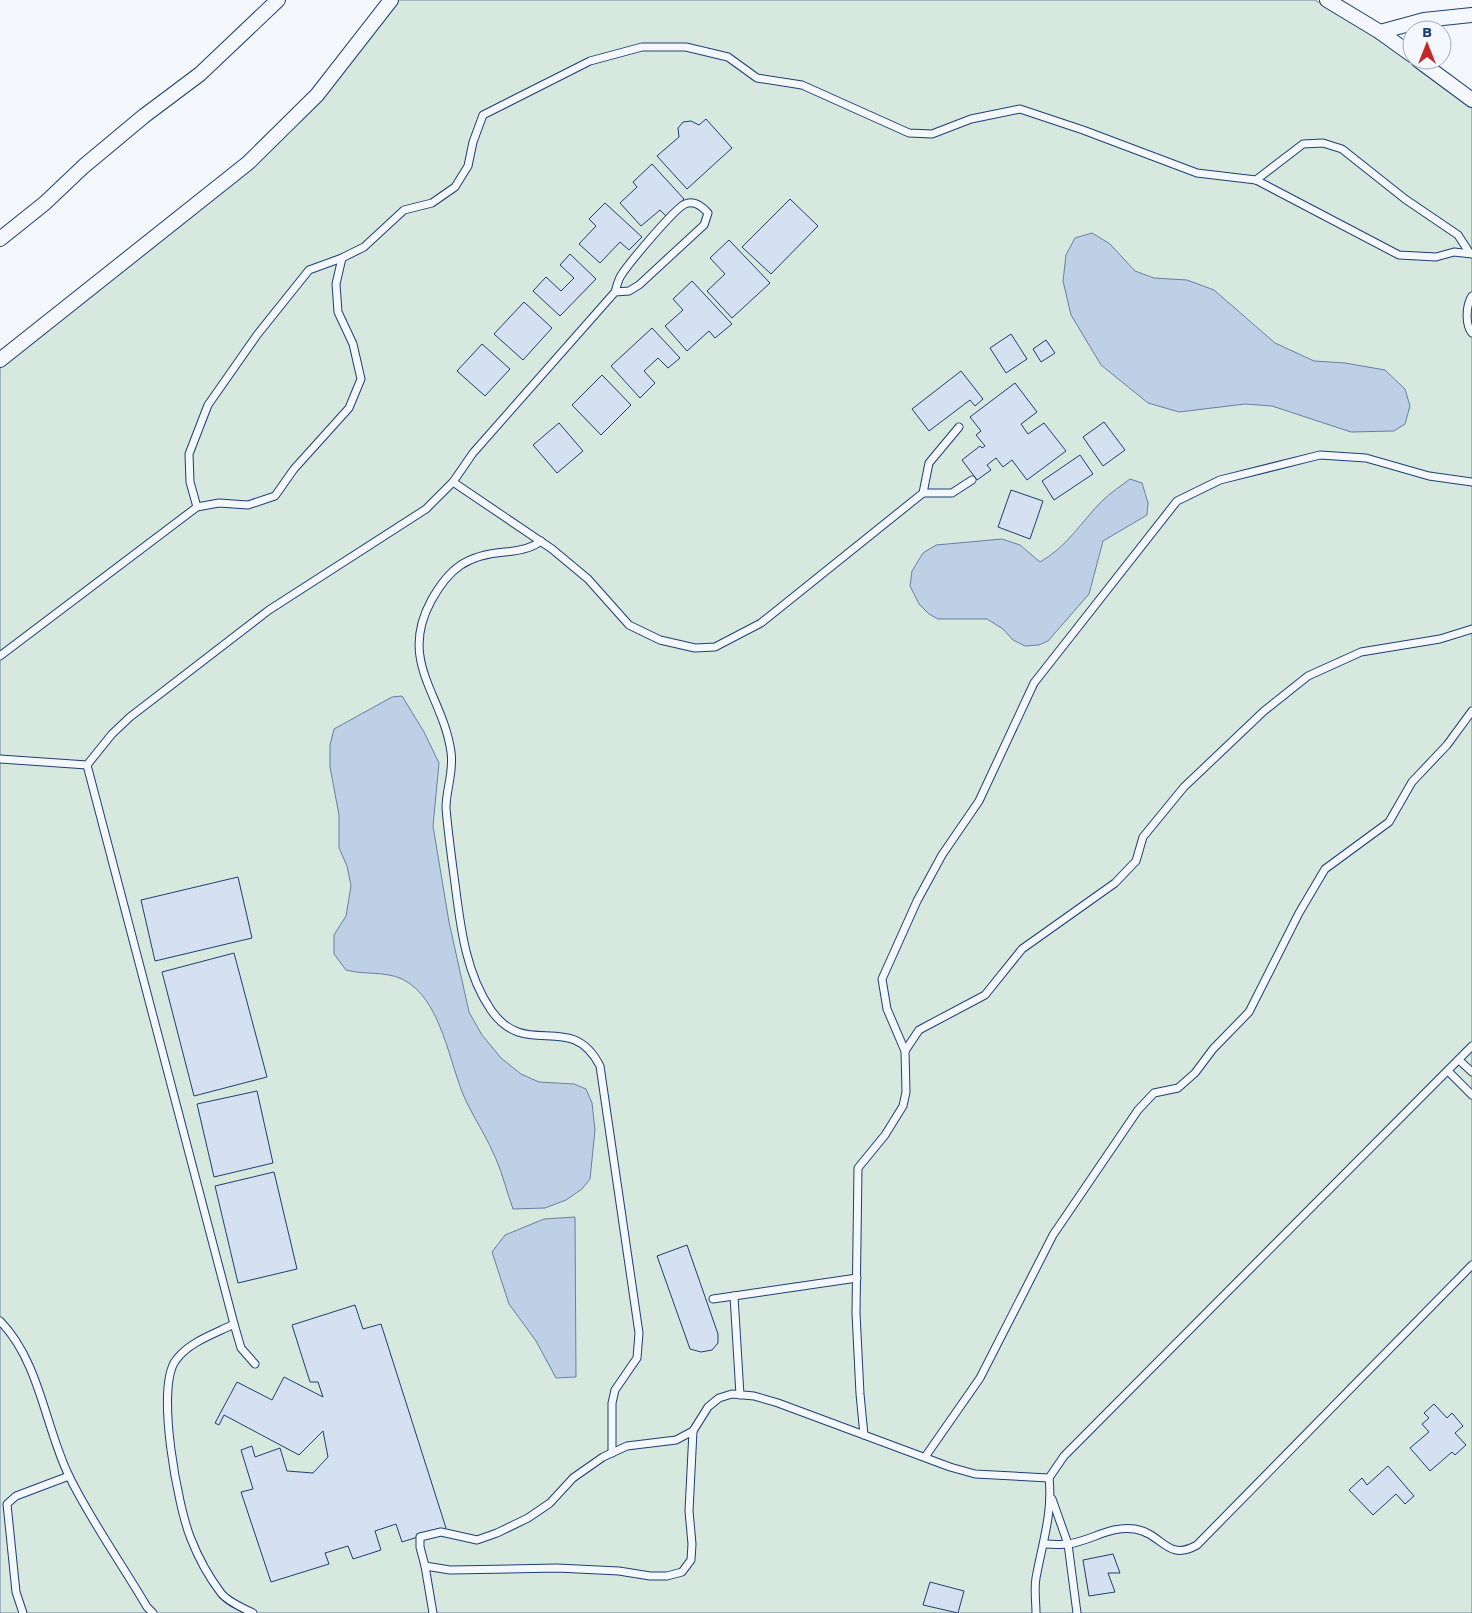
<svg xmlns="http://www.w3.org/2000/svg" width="1472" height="1613" viewBox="0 0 1472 1613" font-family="'Work Sans',sans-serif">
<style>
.green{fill:#d7e8df;stroke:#687fa3}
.water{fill:#bed0e5;stroke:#687fa3}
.building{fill:#d5e0f0;stroke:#1d3f73}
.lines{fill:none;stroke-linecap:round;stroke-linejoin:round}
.lane-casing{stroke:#1d3f73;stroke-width:9}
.street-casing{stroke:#1d3f73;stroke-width:16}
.lane{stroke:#f4f7fb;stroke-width:7}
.street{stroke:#f4f7fb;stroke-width:14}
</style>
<rect width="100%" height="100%" fill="#f4f7fb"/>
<!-- green -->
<polygon class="green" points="398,0 1315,0 1375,36 1472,107 1472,1613 0,1613 0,368 251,168"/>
<!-- water -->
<g class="water">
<polygon points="1092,233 1110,244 1135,271 1154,278 1187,280 1214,290 1275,343 1314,361 1345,363 1385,370 1405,389 1410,406 1405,424 1394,431 1351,432 1272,406 1245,404 1179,412 1148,403 1101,365 1071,315 1063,281 1066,255 1075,238"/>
<path d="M 1130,479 L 1142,483 L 1148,503 L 1147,515 L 1103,541 L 1089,594 L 1048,641 L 1039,645 L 1025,646 L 1013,640 L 1003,629 L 987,619 L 938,619 L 929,614 L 919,604 L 910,586 L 912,571 L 923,553 L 936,545 L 1002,539 L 1020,545 L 1040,562 C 1067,547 1081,522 1102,501 C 1110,493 1121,486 1130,479 Z"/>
<path d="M 402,696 L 424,732 L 439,763 L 433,826 L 449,922 L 469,1012 L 482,1035 L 501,1058 L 521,1074 L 539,1082 L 574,1084 L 586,1089 L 592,1103 L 595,1130 L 590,1179 L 582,1189 L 566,1200 L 545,1208 L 513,1209 C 507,1193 503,1175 496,1159 C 488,1139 475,1120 466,1101 C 449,1065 442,998 402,979 C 385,971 364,975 346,970 L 334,954 L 334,935 L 346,916 L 351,886 L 347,866 L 339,848 L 339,815 L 330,767 L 330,745 L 334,729 L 392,697 Z"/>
<polygon points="575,1217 576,1377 556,1378 536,1341 509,1304 492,1252 505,1235 544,1219"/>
</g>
<!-- building -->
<g class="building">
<polygon points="706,119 732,148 687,189 657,156 679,137 678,128 683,122 691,121 699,125"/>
<polygon points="652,164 684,199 666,216 660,210 641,226 620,203 637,187 633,182"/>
<polygon points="790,199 818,226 771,274 742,247"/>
<polygon points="605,203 642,237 629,250 620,242 600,263 579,244 596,226 589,219"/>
<polygon points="729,240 770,283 732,318 707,291 725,274 710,258"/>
<polygon points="570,254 596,279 560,316 533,291 546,277 561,291 574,278 560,265"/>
<polygon points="692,281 732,324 715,338 709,331 687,351 665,326 683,310 673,299"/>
<polygon points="524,302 552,328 523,360 494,334"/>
<polygon points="652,328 680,358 668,368 658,358 644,371 655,383 640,398 611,366"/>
<polygon points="1011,334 1027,359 1006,373 990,348"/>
<polygon points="1046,340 1055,353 1041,362 1033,349"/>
<polygon points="482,344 510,369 485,396 457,371"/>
<polygon points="961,371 983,399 975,406 970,400 929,431 912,409"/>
<polygon points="602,375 631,405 601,435 572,405"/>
<polygon points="1015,383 1037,412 1021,424 1028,434 1044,423 1066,451 1027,480 1012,460 1003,467 996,458 987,465 991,470 977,480 962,460 980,446 982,448 985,446 976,435 981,431 970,417"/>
<polygon points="1104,422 1125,450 1103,466 1083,437"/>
<polygon points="559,423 583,451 557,473 533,445"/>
<polygon points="1080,455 1093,474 1054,500 1042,481"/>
<polygon points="1011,490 1043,501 1030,539 998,527"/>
<polygon points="238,877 252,938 155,961 141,900"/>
<polygon points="234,953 267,1077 194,1096 162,972"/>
<polygon points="257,1091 273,1163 214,1177 197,1104"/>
<polygon points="274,1172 297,1269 238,1283 215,1186"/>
<polygon points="687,1245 718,1334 718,1343 712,1350 701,1352 690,1349 657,1256"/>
<polygon points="355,1305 363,1329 381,1324 446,1528 402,1542 396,1524 375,1531 381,1550 353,1559 348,1546 325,1553 329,1564 271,1582 241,1492 253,1489 241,1450 252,1446 255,1457 280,1448 287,1471 313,1473 328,1457 323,1431 299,1455 224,1415 219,1425 215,1423 237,1382 272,1400 284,1377 323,1397 318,1382 310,1382 292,1325"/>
<polygon points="1434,1404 1447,1418 1452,1413 1463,1426 1455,1433 1466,1445 1455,1455 1452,1452 1430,1471 1410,1448 1429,1432 1422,1424 1429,1418 1424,1413"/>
<polygon points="1388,1466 1414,1496 1405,1504 1396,1494 1373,1515 1349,1490 1362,1478 1367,1485"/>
<polygon points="1113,1554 1120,1573 1108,1573 1115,1592 1089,1596 1083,1560"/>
<polygon points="930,1582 964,1591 958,1613 923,1605"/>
</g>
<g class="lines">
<defs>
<g id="lane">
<polyline points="1256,180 1303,144 1323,143 1342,149 1405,199 1458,235 1469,252"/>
<path d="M 1472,296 C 1466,305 1465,325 1472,333"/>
<polyline points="453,482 552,549 588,579 629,625 660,640 695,648 715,647 761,623 923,493 952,493 972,480"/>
<polyline points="923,493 929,463 959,427"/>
<polyline points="197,507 190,482 189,454 208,405 257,335 309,270 342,258"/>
<path d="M 541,541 C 531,549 517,551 505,552 C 467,555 449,568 431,601 C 398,662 443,695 451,752 C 454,772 446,789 446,808 C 448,831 451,854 454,876 C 460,921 464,971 491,1010 C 526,1061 571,1009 600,1066 L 639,1333 L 637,1358 L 615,1390 L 612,1403 L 612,1453"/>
<polyline points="0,656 197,507 219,503 248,505 275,496 294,469 349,408 361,379 353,344 338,312 336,284 342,258 364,247 404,210 432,203 455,187 468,166 473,142 483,115 590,61 642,47 686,47 728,57 757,78 802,85 909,133 932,134 971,119 1020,109 1083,130 1197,173 1256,180 1399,255 1436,257 1454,252 1472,254"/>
<path d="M 0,759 L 87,765 L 112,734 L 130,717 L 269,610 L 426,509 L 453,482 L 473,453 L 615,292 C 617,286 618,279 622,274 C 630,262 674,209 685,204 C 694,200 702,206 708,213 L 704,225 L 639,285 L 629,291 L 615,292"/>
<polyline points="87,765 234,1324 241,1348 255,1364"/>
<polyline points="905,1051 887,1009 882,979 917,901 942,855 979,801 1034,683 1177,501 1220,480 1320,455 1366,458 1429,476 1472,482"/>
<polyline points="1459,1060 1472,1072"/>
<polyline points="1448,1071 1472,1095"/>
<polyline points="713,1299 734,1296"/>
<path d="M 0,1321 C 40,1362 45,1427 69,1476 C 91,1521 122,1564 147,1607 L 153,1613"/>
<path d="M 234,1324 C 214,1334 189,1342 176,1360 C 155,1387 178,1508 191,1539 C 198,1557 209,1577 221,1593 C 228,1602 243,1608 253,1613"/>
<polyline points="740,1395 734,1296 857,1278"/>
<polyline points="864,1435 860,1394 856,1313 858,1168 885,1135 903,1106 906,1092 905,1051 919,1030 985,995 1022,949 1115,883 1136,861 1143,837 1184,787 1264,711 1308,676 1361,652 1440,639 1472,629"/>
<polyline points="925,1457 980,1378 1053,1235 1138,1110 1154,1093 1178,1088 1195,1073 1213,1049 1249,1012 1299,913 1325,869 1389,822 1412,782 1447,745 1472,711"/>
<polyline points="1052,1499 1068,1544 1077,1613"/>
<path d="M 1044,1544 C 1052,1544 1060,1545 1068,1544 C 1091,1541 1111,1525 1135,1529 C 1163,1534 1167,1562 1197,1545 L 1472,1265"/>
<polyline points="425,1566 450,1570 557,1568 619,1571 650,1576 667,1576 682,1572 691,1560 692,1544 689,1511 693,1431"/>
<polyline points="23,1613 16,1592 7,1504 16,1496 69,1476"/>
<polyline points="433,1613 425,1566 420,1547 420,1537 441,1532 477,1540 497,1533 528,1518 550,1503 573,1478 603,1457 627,1446 676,1440 693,1431 708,1407 719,1398 732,1394 754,1396 778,1403 950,1467 975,1474 1049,1478"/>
<path d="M 1036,1613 C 1036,1602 1034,1589 1036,1578 C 1042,1544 1053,1513 1049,1478 L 1064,1456 L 1472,1046"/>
</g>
<g id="street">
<polyline points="1327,0 1380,32 1412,55"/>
<polyline points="1380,32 1424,20 1472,15"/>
<polyline points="1418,60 1472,100"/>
<polyline points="0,239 45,203 84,166 144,116 200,74 278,0"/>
<polyline points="0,360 248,163 317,95 391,0"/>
</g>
</defs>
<!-- lane casing -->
<use href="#lane" class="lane-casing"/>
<!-- street casing -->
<use href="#street" class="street-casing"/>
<!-- lane -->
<use href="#lane" class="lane"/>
<!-- street -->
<use href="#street" class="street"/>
</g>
<!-- north arrow -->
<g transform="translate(1427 45)"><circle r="24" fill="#f4f7fb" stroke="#9eadc5"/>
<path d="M0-4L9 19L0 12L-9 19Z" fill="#c62828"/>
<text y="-8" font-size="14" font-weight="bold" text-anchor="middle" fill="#1d3f73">B</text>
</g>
</svg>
